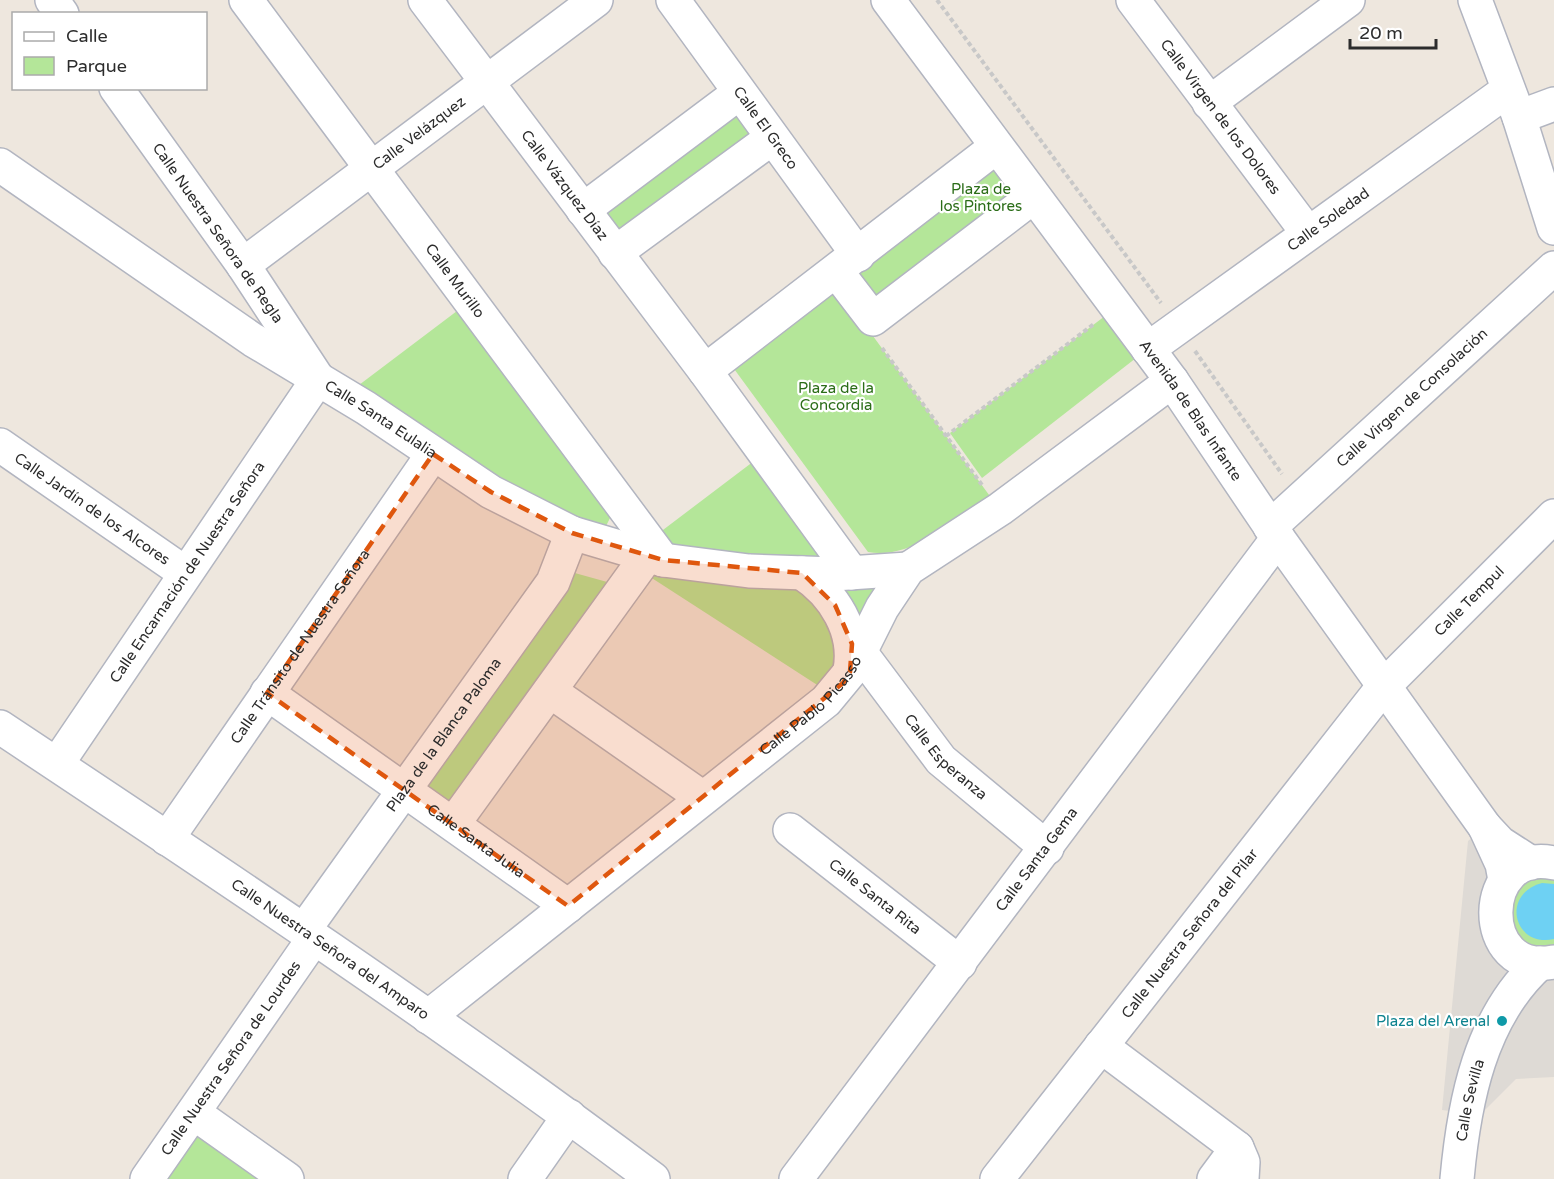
<svg xmlns="http://www.w3.org/2000/svg" width="1554" height="1179" viewBox="0 0 1554 1179" font-family="'Varela Round',sans-serif">
<style>
.green{fill:#b4e699}
.plaza{fill:#dedad5}
.water{fill:#6ed1f3}
.lines{fill:none;stroke-linecap:round;stroke-linejoin:round}
.minor-casing{stroke:#b2b5c0;stroke-width:36}
.path{stroke:#c8c8c8;stroke-width:4;stroke-dasharray:4.5 3;stroke-linecap:butt}
.minor{stroke:#fff;stroke-width:33}
.marked{fill:#df570e;fill-opacity:0.2;stroke:#df570e;stroke-width:4.5;stroke-dasharray:12 8;stroke-linejoin:round}
.culture-dot{fill:#0f9aa8;stroke:#fff;stroke-width:2}
.labels{text-anchor:middle;stroke-width:4.5;stroke-linejoin:round;paint-order:stroke}
.street-label{font-size:15px;fill:#2c2c2c;stroke:#fff}
.park-label{font-size:15px;fill:#2b6d18;stroke:#fff}
.culture-label{font-size:15px;fill:#0d838f;stroke:#fff;text-anchor:end}
</style>
<rect width="100%" height="100%" fill="#eee7de"/>
<!-- green -->
<g class="green">
<polygon points="738,101 763,136 617,244 592,211"/>
<polygon points="992,159 1020,197 874,311 846,274"/>
<path d="M 835,284 L 992,499 C 957,520 911,560 868,552 L 729,362 Z"/>
<path d="M 457,311 L 607,504 L 612,514 L 606,526 C 570,531 400,411 359,385 Z"/>
<polygon points="1105,316 1136,358 982,478 950,433"/>
<path d="M 758,458 L 823,559 C 773,556 698,561 655,536 Z"/>
<polygon points="564,570 618,585 454,816 413,788"/>
<polygon points="644,573 786,585 815,596 845,660 825,690"/>
<polygon points="833,581 882,583 861,629"/>
<polygon points="1554,875 1554,949 1533,949 1512,933 1511,895 1527,878"/>
<polygon points="195,1129 268,1179 161,1179"/>
</g>
<!-- plaza -->
<polygon class="plaza" points="1485,827 1497,930 1554,962 1554,1077 1516,1079 1480,1115 1442,1110 1468,841"/>
<!-- water -->
<path class="water" d="M 1542,883 L 1554,884 L 1554,939 C 1514,948 1500,894 1542,883 Z"/>
<g class="lines">
<defs>
<g id="minor">
<polyline points="52,0 62,14"/>
<path id="s1" d="M 246,0 L 663,560"/>
<path id="s2" d="M 425,0 L 705,371 L 852,573"/>
<path id="s3" d="M 673,0 L 858,255"/>
<path id="s4" d="M 888,0 L 1172,381 L 1278,538 L 1485,827"/>
<path id="s5" d="M 1133,0 L 1307,232"/>
<polyline points="1475,0 1519,117 1554,228"/>
<polyline points="1209,103 1348,0"/>
<polyline points="1519,117 1554,104"/>
<path id="s6" d="M 0,165 L 253,340 L 366,408 L 491,492 L 572,533 L 663,560 L 749,571 L 834,574 L 908,569"/>
<polyline points="583,210 739,93"/>
<polyline points="615,253 772,138"/>
<path id="s7" d="M 243,265 L 596,0"/>
<polyline points="837,272 873,319 1033,197"/>
<path id="s8" d="M 1148,349 L 1508,90"/>
<polyline points="705,371 996,147"/>
<path id="s9" d="M 0,445 L 185,573"/>
<path id="s10" d="M 1270,527 L 1554,268"/>
<path d="M 802,573 C 834,594 857,631 850,670"/>
<path id="s11" d="M 860,652 L 941,760 L 1047,848"/>
<polyline points="550,691 703,798"/>
<path id="s12" d="M 267,693 L 568,906"/>
<path id="s13" d="M 0,727 C 220,873 441,1020 653,1179"/>
<path id="s14" d="M 57,764 L 318,379 L 243,265 L 116,88"/>
<polyline points="454,823 647,556"/>
<path id="s15" d="M 790,830 L 960,963"/>
<path id="s16" d="M 167,839 L 433,454"/>
<path d="M 1554,863 C 1478,846 1475,978 1554,962"/>
<polyline points="1505,880 1502,864 1485,827 1500,843 1531,863"/>
<path id="s17" d="M 304,930 L 553,582 L 572,533"/>
<path id="s18" d="M 428,1017 L 826,701 L 850,672 L 882,608 L 908,569 L 1000,509 L 1172,381"/>
<polyline points="1101,1046 1237,1148"/>
<polyline points="194,1113 287,1179"/>
<path id="s19" d="M 147,1179 L 314,938"/>
<polyline points="525,1179 569,1116"/>
<path id="s20" d="M 796,1179 L 1278,538"/>
<path id="s21" d="M 997,1179 L 1383,687 L 1554,516"/>
<polyline points="1214,1179 1237,1148 1243,1162 1242,1179"/>
<path id="s22" d="M 1457,1179 C 1464,1102 1480,1017 1540,963"/>
</g>
</defs>
<!-- minor casing -->
<use href="#minor" class="minor-casing"/>
<!-- path -->
<g class="path">
<polyline points="937,0 1161,303"/>
<polyline points="882,348 982,485"/>
<polyline points="1195,351 1282,474"/>
<polyline points="946,436 1094,324"/>
</g>
<!-- minor -->
<use href="#minor" class="minor"/>
</g>
<!-- marked area -->
<path class="marked" d="M 433,454 L 491,492 L 572,533 L 663,560 L 802,573 L 835,605 L 852,644 L 850,672 L 843,683 L 568,906 L 267,693 Z"/>
<!-- markers -->
<circle class="culture-dot" cx="1502" cy="1021" r="6"/>
<g class="labels">
<!-- street labels -->
<g class="street-label">
<text dy="5" stroke="none"><textPath href="#s5" startOffset="146">Calle Virgen de los Dolores</textPath></text>
<text dy="5" stroke="none"><textPath href="#s3" startOffset="158">Calle El Greco</textPath></text>
<text dy="5" stroke="none"><textPath href="#s7" startOffset="220">Calle Velázquez</textPath></text>
<text dy="5" stroke="none"><textPath href="#s2" startOffset="232">Calle Vázquez Díaz</textPath></text>
<text dy="5" stroke="none"><textPath href="#s8" startOffset="222">Calle Soledad</textPath></text>
<text transform="translate(218 233) rotate(55)" y="5">Calle Nuestra Señora de Regla</text>
<text dy="5" stroke="none"><textPath href="#s1" startOffset="350">Calle Murillo</textPath></text>
<text dy="5" stroke="none"><textPath href="#s10" startOffset="192">Calle Virgen de Consolación</textPath></text>
<text dy="5" stroke="none"><textPath href="#s4" startOffset="510">Avenida de Blas Infante</textPath></text>
<text dy="5" stroke="none"><textPath href="#s6" startOffset="458">Calle Santa Eulalia</textPath></text>
<text dy="5" stroke="none"><textPath href="#s9" startOffset="112">Calle Jardín de los Alcores</textPath></text>
<text dy="5" stroke="none"><textPath href="#s14" startOffset="232">Calle Encarnación de Nuestra Señora</textPath></text>
<text dy="5" stroke="none"><textPath href="#s21" startOffset="747">Calle Tempul</textPath></text>
<text dy="5" stroke="none"><textPath href="#s16" startOffset="234">Calle Tránsito de Nuestra Señora</textPath></text>
<text dy="5" stroke="none"><textPath href="#s18" startOffset="494">Calle Pablo Picasso</textPath></text>
<text dy="5" stroke="none"><textPath href="#s17" startOffset="240">Plaza de la Blanca Paloma</textPath></text>
<text dy="5" stroke="none"><textPath href="#s11" startOffset="136">Calle Esperanza</textPath></text>
<text dy="5" stroke="none"><textPath href="#s12" startOffset="256">Calle Santa Julia</textPath></text>
<text dy="5" stroke="none"><textPath href="#s20" startOffset="400">Calle Santa Gema</textPath></text>
<text dy="5" stroke="none"><textPath href="#s15" startOffset="108">Calle Santa Rita</textPath></text>
<text dy="5" stroke="none"><textPath href="#s21" startOffset="312">Calle Nuestra Señora del Pilar</textPath></text>
<text dy="5" stroke="none"><textPath href="#s13" startOffset="398">Calle Nuestra Señora del Amparo</textPath></text>
<text dy="5" stroke="none"><textPath href="#s19" startOffset="147">Calle Nuestra Señora de Lourdes</textPath></text>
<text dy="5" stroke="none"><textPath href="#s22" startOffset="80">Calle Sevilla</textPath></text>
</g>
<!-- park labels -->
<g class="park-label">
<text x="981" y="194">Plaza de<tspan x="981" dy="17">los Pintores</tspan></text>
<text x="836" y="393">Plaza de la<tspan x="836" dy="17">Concordia</tspan></text>
</g>
<!-- culture labels -->
<g class="culture-label">
<text x="1490" y="1026">Plaza del Arenal</text>
</g>
</g>
<!-- legend -->
<rect x="12" y="12" width="195" height="78" fill="#ffffff" stroke="#ababab" stroke-width="1.5"/>
<rect x="24" y="32" width="30" height="9" fill="#ffffff" stroke="#ababab" stroke-width="1.5"/>
<text x="66" y="42" font-size="18" fill="#2c2c2c">Calle</text>
<rect x="24" y="57" width="30" height="18" fill="#b4e699" stroke="#ababab" stroke-width="1.5"/>
<text x="66" y="72" font-size="18" fill="#2c2c2c">Parque</text>
<!-- scale -->
<path d="M1350 39v9h86v-9" fill="none" stroke="#2c2c2c" stroke-width="3"/>
<text x="1359" y="39" font-size="18" fill="#2c2c2c" stroke="#ffffff" stroke-width="4.5" paint-order="stroke">20 m</text>
</svg>
